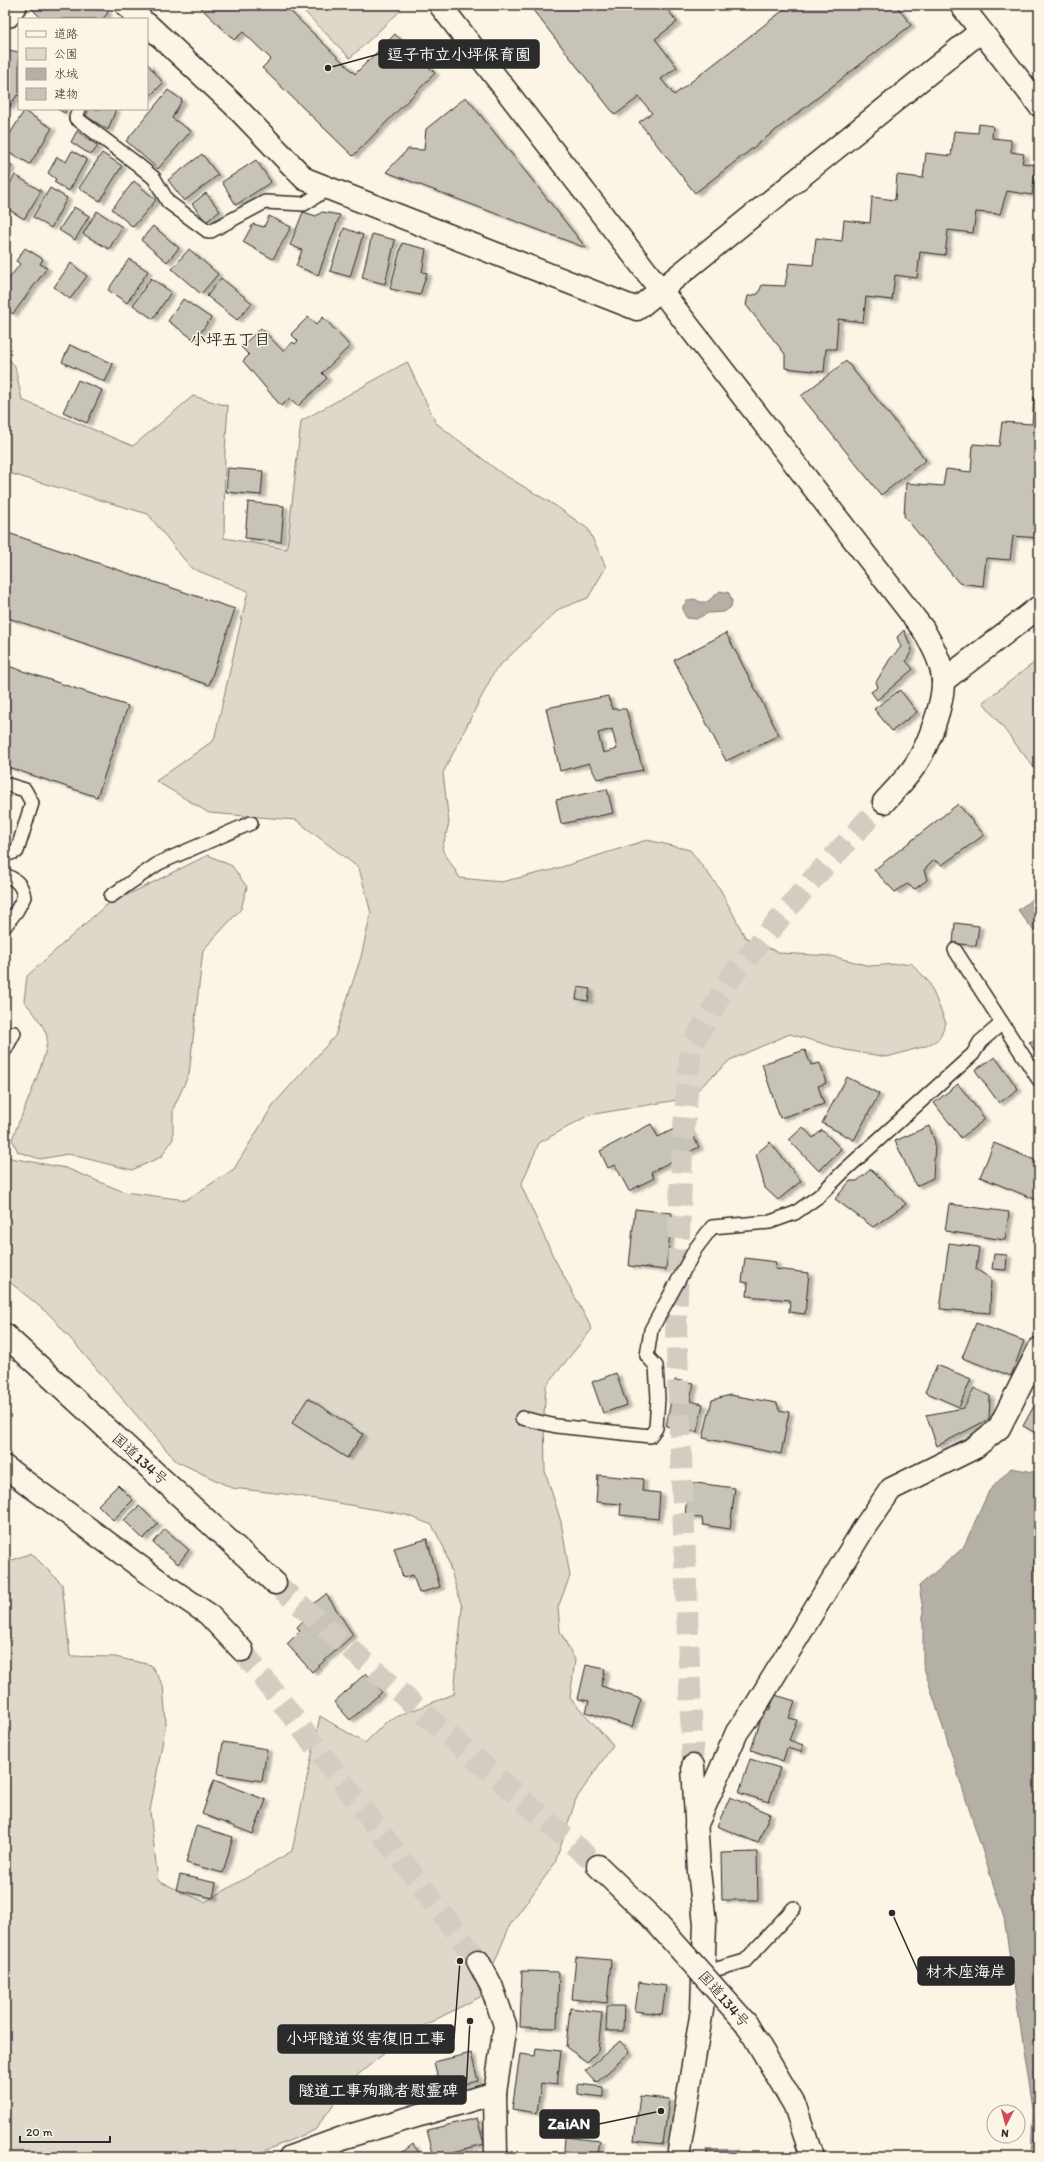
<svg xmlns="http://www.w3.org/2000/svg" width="1044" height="2162" viewBox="0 0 1044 2162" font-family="Itim,'Klee One',sans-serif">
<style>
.green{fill:#ded8ca;stroke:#84827a}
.water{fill:#b4b0a5;stroke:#7d7b74}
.building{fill:#c8c3b7;stroke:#2b2b2b;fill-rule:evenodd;filter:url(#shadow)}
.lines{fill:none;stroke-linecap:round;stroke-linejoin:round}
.street-tunnel{stroke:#d2cdc0;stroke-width:22;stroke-dasharray:22 11;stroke-linecap:butt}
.secondary-tunnel{stroke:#d2cdc0;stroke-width:22;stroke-dasharray:22 11;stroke-linecap:butt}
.highway-tunnel{stroke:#d2cdc0;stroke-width:22;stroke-dasharray:22 11;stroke-linecap:butt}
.lane-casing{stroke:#2b2b2b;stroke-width:16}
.street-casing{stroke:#2b2b2b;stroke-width:25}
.secondary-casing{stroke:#2b2b2b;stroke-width:25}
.highway-casing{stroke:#2b2b2b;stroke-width:25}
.lane{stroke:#fcf5e5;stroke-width:13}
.street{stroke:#fcf5e5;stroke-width:22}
.secondary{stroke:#fcf5e5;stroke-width:22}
.highway{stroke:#fcf5e5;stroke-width:22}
.highway-bridge-casing{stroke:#2b2b2b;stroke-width:25;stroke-linecap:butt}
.highway-bridge{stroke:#fcf5e5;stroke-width:22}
.labels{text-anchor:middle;stroke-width:3;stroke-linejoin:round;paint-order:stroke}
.street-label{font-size:15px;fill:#2b2b2b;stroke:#fcf5e5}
.neighbourhood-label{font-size:16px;font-weight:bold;fill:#2b2b2b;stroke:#fcf5e5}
.leader{fill:none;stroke:#2b2b2b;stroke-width:1.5}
.callout-dot{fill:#2b2b2b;stroke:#fcf5e5;stroke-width:1.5}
.callout{fill:#2b2b2b;stroke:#2b2b2b;stroke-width:1.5}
.callout-label{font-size:16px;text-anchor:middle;font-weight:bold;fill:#fff}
</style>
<defs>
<filter id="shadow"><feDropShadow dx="4.5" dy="2.5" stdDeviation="1" flood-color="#0004"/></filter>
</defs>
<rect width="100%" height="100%" fill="#fcf5e5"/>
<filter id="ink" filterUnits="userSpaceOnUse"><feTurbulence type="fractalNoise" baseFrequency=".025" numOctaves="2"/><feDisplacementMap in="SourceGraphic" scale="8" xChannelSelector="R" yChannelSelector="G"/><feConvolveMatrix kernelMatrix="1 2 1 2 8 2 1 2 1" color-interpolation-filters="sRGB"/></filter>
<g filter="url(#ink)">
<!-- green -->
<g class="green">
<polygon points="298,5 395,5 400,11 350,58"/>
<polygon points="5,355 15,366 22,400 133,446 193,396 228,406 225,452 224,538 287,549 301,421 407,362 436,423 501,473 556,506 588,529 606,567 588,598 559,609 495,670 443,773 449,823 442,849 460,878 501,882 552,870 647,840 690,850 720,889 745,937 779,953 831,956 870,966 911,963 929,982 946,1023 939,1039 926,1046 887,1057 845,1050 790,1034 730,1060 689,1098 589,1115 539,1143 521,1185 553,1256 592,1329 546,1386 544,1414 545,1471 561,1522 570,1576 558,1607 560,1631 575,1660 570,1698 613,1745 576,1799 555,1863 510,1925 480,1997 411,2032 350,2081 315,2130 250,2157 5,2157 5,1563 31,1553 62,1584 70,1656 115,1657 151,1665 163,1685 166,1723 150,1811 158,1881 205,1902 292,1851 320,1716 365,1743 388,1720 454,1694 462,1607 444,1548 432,1525 406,1515 293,1495 232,1488 176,1461 51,1316 5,1278 5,1157 66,1168 124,1192 186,1200 234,1169 273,1105 335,1036 361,957 371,913 359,868 296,820 209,813 156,781 214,740 248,591 191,568 148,514 5,472"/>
<polygon points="1039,659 1039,774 983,702"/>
<path d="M 208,855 L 232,866 L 247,887 L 241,909 L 203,950 L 189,1074 L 173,1109 L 173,1139 L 161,1157 L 132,1170 L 68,1154 L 40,1159 L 18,1152 L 12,1139 C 19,1121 50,1052 47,1037 C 44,1024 32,1011 24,1001 L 27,976 L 105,906 Z"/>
</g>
<!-- water -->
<g class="water">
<polygon points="720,591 729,593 732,601 731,607 724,612 708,613 696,619 687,618 683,612 683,606 688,600 695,599 700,602 707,602"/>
<polygon points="1039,894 1039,938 1018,910"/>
<polygon points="1011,1468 1039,1473 1039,2157 1031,2157 1033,2110 1004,1918 923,1665 923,1610 919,1586 963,1548 989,1491"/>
</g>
<!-- building -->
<g class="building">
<polygon points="37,5 100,5 108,13 102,19 42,19 32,9"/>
<polygon points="204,5 284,5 355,74 395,34 435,73 353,156 262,68 271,59 243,32 234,40 201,8"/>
<polygon points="529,5 664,5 677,22 655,39 677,67 661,79 674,95 790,5 896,5 911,25 695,193 639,122 652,113 639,97 615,115"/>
<polygon points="16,51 19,53 19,96 17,95 9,108 5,105 5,58 9,52"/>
<polygon points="147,63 163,83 147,99"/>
<polygon points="168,90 182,100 172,118 191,131 158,169 126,141"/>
<polygon points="466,97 533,181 586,248 386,172 408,149 424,150 426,129"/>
<polygon points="57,109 66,109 65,113"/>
<polygon points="89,109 116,109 108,130 86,116"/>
<polygon points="24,111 52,128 30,164 5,150 5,142"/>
<polygon points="979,124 993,126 992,138 1011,140 1011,152 1024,154 1022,163 1036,165 1032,195 1007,191 1000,214 976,212 973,233 948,230 945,255 920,252 917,278 895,275 892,300 866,297 863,322 838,319 836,349 826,349 824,372 785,368 785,354 746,305 748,296 758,294 762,285 785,286 789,263 813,265 816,238 842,241 844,220 870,223 872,197 895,200 897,175 923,178 926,153 951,156 954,131 978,133"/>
<polygon points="77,131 98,146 91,155 71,142"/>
<polygon points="72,151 87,159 69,191 54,182 56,179 48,173 57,157 66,162"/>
<polygon points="102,153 122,166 100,201 79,188"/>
<polygon points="202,154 218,175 184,201 168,180"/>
<polygon points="256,160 271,182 236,205 222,182"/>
<polygon points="5,162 12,166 5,177"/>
<polygon points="15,175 41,191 24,219 5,207 5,192"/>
<polygon points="134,181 156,200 133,227 112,209"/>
<polygon points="50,188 67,198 51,228 33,217"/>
<polygon points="206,193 220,211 206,222 192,204"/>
<polygon points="74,207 89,216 75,240 59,230"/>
<polygon points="97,211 122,227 109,249 83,234"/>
<polygon points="303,212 316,216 322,212 340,215 318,275 296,266 302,250 290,245"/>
<polygon points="269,216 291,227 273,259 243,242 253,224 264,227"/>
<polygon points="153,226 179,248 167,262 141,240"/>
<polygon points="344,228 363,235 350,277 330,271"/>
<polygon points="372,234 395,240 385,284 362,278"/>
<polygon points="402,243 426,249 422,272 427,273 420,295 390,289"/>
<polygon points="25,248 43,259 40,264 47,268 13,314 5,308 5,284 20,264 16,261"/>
<polygon points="189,249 218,274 201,294 172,269"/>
<polygon points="129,259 148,271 127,303 108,290"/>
<polygon points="71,263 87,276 70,299 54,287"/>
<polygon points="151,278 171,292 153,319 133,305"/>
<polygon points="221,278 252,303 237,320 207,296"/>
<polygon points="183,299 211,318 195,340 168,321"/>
<polygon points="308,317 316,325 323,317 350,346 322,373 327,378 298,406 290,398 281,406 243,361 249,355 241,347 261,328 283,351 293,342 295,344 298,341 291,334"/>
<polygon points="70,345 113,364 105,382 62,362"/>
<polygon points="846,361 926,460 881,495 801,396"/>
<polygon points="78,380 102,390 87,423 63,412"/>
<polygon points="1034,397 1039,397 1039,538 1013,536 1010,560 986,558 983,586 959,583 904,516 906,483 943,486 946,469 971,472 973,444 999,446 1002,422 1032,424"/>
<polygon points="228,468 263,471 261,495 226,492"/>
<polygon points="248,502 284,506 281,542 245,538"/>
<polygon points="5,532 235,609 209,685 5,617"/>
<polygon points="904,630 912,650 906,661 913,669 877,700 871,692 878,687 876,682 890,659 901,647 897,637"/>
<polygon points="726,633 779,735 726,761 674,660"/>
<polygon points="5,665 128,706 97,797 5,766"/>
<polygon points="900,690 917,712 892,731 874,709"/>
<path d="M 608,696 L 612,709 L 626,709 L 643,770 L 597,779 L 589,763 L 560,771 L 546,708 ZM 612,729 L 617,749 L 603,753 L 598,733 Z"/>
<polygon points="607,789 613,813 561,824 556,800"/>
<polygon points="958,804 984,835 942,865 934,860 924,870 927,880 915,889 907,884 895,892 874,870"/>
<polygon points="955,923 979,926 976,946 953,943"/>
<polygon points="578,987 590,989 588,1001 576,999"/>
<polygon points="1039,1039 1039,1058 1029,1042"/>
<polygon points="805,1050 811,1065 820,1063 826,1083 818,1086 824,1104 780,1118 762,1064"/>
<polygon points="995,1057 1018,1089 999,1103 975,1070"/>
<polygon points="847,1077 879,1094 854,1140 822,1123"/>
<polygon points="958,1084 985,1119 961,1138 934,1103"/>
<polygon points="686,1123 699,1147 651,1172 654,1178 629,1191 615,1165 608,1168 600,1151 651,1124 658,1137"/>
<polygon points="929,1126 935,1142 933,1178 916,1186 895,1141"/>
<polygon points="803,1127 813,1138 822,1130 841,1149 819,1171 789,1140"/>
<polygon points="770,1142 801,1181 778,1200 765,1188 756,1154"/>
<polygon points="994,1143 1039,1162 1039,1201 980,1177"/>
<polygon points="871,1169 906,1204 873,1227 835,1199 850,1181 857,1181"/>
<polygon points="949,1204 1009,1212 1005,1240 945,1231"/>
<polygon points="635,1209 672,1213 666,1270 629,1266"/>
<polygon points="949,1243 979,1247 976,1269 991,1279 990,1313 940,1309"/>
<polygon points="994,1254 1007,1255 1006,1270 992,1269"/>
<polygon points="745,1258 776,1262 775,1269 809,1273 805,1314 789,1312 790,1300 747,1296 748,1283 742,1282"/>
<polygon points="976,1323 1024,1341 1011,1376 962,1358"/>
<polygon points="937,1365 971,1379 959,1407 925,1392"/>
<polygon points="616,1373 627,1405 603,1413 592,1382"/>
<polygon points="675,1380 694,1383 690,1401 703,1404 697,1432 666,1426"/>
<polygon points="974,1388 990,1396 989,1419 937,1446 926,1415 964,1408"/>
<polygon points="730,1395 777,1403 779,1410 789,1412 781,1454 703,1438 712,1400"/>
<polygon points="1039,1397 1039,1435 1023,1426"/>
<polygon points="308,1398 363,1434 347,1458 292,1423"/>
<polygon points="598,1475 643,1479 642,1491 660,1493 658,1519 620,1515 621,1504 596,1502"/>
<polygon points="688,1482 735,1488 730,1529 703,1525 702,1518 685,1517"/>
<polygon points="118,1485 133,1500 113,1520 98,1505"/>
<polygon points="139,1506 158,1524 143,1539 124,1520"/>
<polygon points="165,1529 189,1550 178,1564 153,1543"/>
<polygon points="427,1539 440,1587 419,1593 413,1575 403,1578 394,1548"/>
<polygon points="326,1594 353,1635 312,1672 287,1644 300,1631 297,1627 303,1621 303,1612"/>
<polygon points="586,1665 605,1669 601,1686 641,1699 632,1727 586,1712 589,1701 578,1699"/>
<polygon points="366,1673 382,1692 350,1720 334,1702"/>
<polygon points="775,1695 795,1701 789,1718 797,1720 789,1740 803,1745 801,1752 787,1748 783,1761 751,1750 764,1709 769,1711"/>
<polygon points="223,1742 267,1749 262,1781 218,1774"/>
<polygon points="750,1759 780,1768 769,1802 739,1793"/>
<polygon points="214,1780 266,1800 253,1834 202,1814"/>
<polygon points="730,1797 770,1814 758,1843 717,1826"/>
<polygon points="196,1826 233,1837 223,1873 186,1863"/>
<polygon points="757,1852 758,1900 722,1900 721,1853"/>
<polygon points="180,1875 216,1883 213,1898 176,1890"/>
<polygon points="576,1957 611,1960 607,2003 572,1999"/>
<polygon points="522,1971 559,1972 557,2028 520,2027"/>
<polygon points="639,1982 666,1986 662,2014 635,2011"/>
<polygon points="607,2006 624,2006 623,2031 606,2031"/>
<polygon points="570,2008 602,2012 598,2051 587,2062 566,2047"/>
<polygon points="620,2041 630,2052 596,2083 585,2071"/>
<polygon points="536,2048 561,2051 557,2085 541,2083 537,2113 512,2109 520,2054 535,2056"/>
<polygon points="471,2053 478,2081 441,2090 434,2062"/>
<polygon points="578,2084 603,2087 603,2097 578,2094"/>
<polygon points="640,2096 669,2099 663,2144 634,2141"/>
<polygon points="477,2118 484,2144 434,2157 427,2130"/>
<polygon points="565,2137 600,2141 598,2154 564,2151"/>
<polygon points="413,2144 422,2157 396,2157"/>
<rect x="707" y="2150" width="30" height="7"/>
</g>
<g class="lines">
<!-- street-tunnel -->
<polyline class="street-tunnel" points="242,1650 478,1961"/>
<!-- secondary-tunnel -->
<polyline class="secondary-tunnel" points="693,1766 676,1324 682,1151 691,1047 731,977 812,880 884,802"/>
<!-- highway-tunnel -->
<polyline class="highway-tunnel" points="275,1583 598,1866"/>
<defs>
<g id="lane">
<polyline points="11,20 21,5"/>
<polyline points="79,109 76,118 137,164 154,178 168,202 209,232 265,202 304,204 329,188"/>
<polyline points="5,784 25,790 32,803 17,851 5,855"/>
<path d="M 5,875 C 16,880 22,884 24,897 L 17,910 L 5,926"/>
<polyline points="111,896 159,863 251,823"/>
<polyline points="955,950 1039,1080"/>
<polyline points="5,1050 14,1033"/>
<polyline points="522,1418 556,1426 650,1436 656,1428 658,1398 656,1366 647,1356 651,1330 696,1248 712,1227 770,1222 795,1213 819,1196 844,1171 973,1054 980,1042 1001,1024"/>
<polyline points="703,1973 745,1961 794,1908"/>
<polyline points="329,2157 343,2140"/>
</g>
<g id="street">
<polyline points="126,5 141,19"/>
<polyline points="961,5 1039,105"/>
<polyline points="147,24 233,104 305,179 637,309 981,31"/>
<polyline points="943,681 1039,607"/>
<polyline points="5,1467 162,1583 208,1614 242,1650"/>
<polyline points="696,1826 737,1732 755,1707 864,1528 891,1489 974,1448 999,1428 1039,1349"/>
<polyline points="478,1961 491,1985 505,2025 495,2093 496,2157"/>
<polyline points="290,2157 345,2137 495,2093"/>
</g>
<g id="secondary">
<path d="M 440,5 L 923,629 C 932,645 942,662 943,680 C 944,703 928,746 916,764 C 907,778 895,790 884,802"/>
<polyline points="678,2157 702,2010 705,1923 699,1871 693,1766"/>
</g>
<g id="highway">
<polyline points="5,1335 275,1583"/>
<polyline points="598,1866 652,1918"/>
<polyline points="746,2023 795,2106 812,2157"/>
</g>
</defs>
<!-- lane casing -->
<use href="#lane" class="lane-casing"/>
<!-- street casing -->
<use href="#street" class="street-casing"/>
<!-- secondary casing -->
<use href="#secondary" class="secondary-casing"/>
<!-- highway casing -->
<use href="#highway" class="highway-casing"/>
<!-- lane -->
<use href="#lane" class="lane"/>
<!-- street -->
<use href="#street" class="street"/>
<!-- secondary -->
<use href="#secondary" class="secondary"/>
<!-- highway -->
<use href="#highway" class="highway"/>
<defs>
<polyline id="highway-bridge" points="652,1918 746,2023"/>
</defs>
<!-- highway-bridge casing -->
<use href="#highway-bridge" class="highway-bridge-casing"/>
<!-- highway-bridge -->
<use href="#highway-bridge" class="highway-bridge"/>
</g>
</g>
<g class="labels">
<!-- street labels -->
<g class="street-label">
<text transform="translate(140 1459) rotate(42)" y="5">国道134号</text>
<text transform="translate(724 1999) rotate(49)" y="5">国道134号</text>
</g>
<!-- neighbourhood labels -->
<g class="neighbourhood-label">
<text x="230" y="345">小坪五丁目</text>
</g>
</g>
<!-- callouts -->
<path class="leader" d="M328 68L379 54M892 1913L918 1971M460 1961L454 2039M470 2021L466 2090M661 2111L599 2124"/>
<g class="callout-dot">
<circle cx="328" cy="68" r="4"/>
<circle cx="892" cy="1913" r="4"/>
<circle cx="460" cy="1961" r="4"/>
<circle cx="470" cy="2021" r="4"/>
<circle cx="661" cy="2111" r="4"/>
</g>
<g class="callout">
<rect x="379" y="40" width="160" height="28" rx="4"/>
<rect x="918" y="1957" width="96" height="28" rx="4"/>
<rect x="278" y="2025" width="176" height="28" rx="4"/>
<rect x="290" y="2076" width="176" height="28" rx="4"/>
<rect x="540" y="2110" width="59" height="28" rx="4"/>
</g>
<g class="callout-label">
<text x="459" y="60">逗子市立小坪保育園</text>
<text x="966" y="1977">材木座海岸</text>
<text x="366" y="2044">小坪隧道災害復旧工事</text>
<text x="378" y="2096">隧道工事殉職者慰霊碑</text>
<text x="569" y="2129">ZaiAN</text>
</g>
<!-- margin -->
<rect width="1044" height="2162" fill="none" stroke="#fcf5e5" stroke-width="20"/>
<rect x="10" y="10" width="1024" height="2142" fill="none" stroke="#2b2b2b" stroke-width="1.5" filter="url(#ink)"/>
<!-- legend -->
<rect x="18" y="18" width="130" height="92" fill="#fcf5e5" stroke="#a8a49b"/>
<rect x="26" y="31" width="20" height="6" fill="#fcf5e5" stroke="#a8a49b"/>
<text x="54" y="38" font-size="12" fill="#2b2b2b">道路</text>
<rect x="26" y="48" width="20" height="12" fill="#ded8ca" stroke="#a8a49b"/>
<text x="54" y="58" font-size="12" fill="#2b2b2b">公園</text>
<rect x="26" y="68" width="20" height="12" fill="#b4b0a5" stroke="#a8a49b"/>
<text x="54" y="78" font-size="12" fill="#2b2b2b">水域</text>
<rect x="26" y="88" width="20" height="12" fill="#c8c3b7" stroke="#a8a49b"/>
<text x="54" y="98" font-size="12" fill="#2b2b2b">建物</text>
<!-- north arrow -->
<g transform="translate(1006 2124) rotate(186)"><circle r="19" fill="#fcf5e5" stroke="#a8a49b"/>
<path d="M0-3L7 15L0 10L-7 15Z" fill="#d1495b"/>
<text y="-6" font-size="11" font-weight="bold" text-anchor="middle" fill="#2b2b2b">N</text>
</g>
<!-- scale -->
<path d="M20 2136v6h90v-6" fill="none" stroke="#2b2b2b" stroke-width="2"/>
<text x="26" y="2136" font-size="12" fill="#2b2b2b" stroke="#fcf5e5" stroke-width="3" paint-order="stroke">20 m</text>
</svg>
